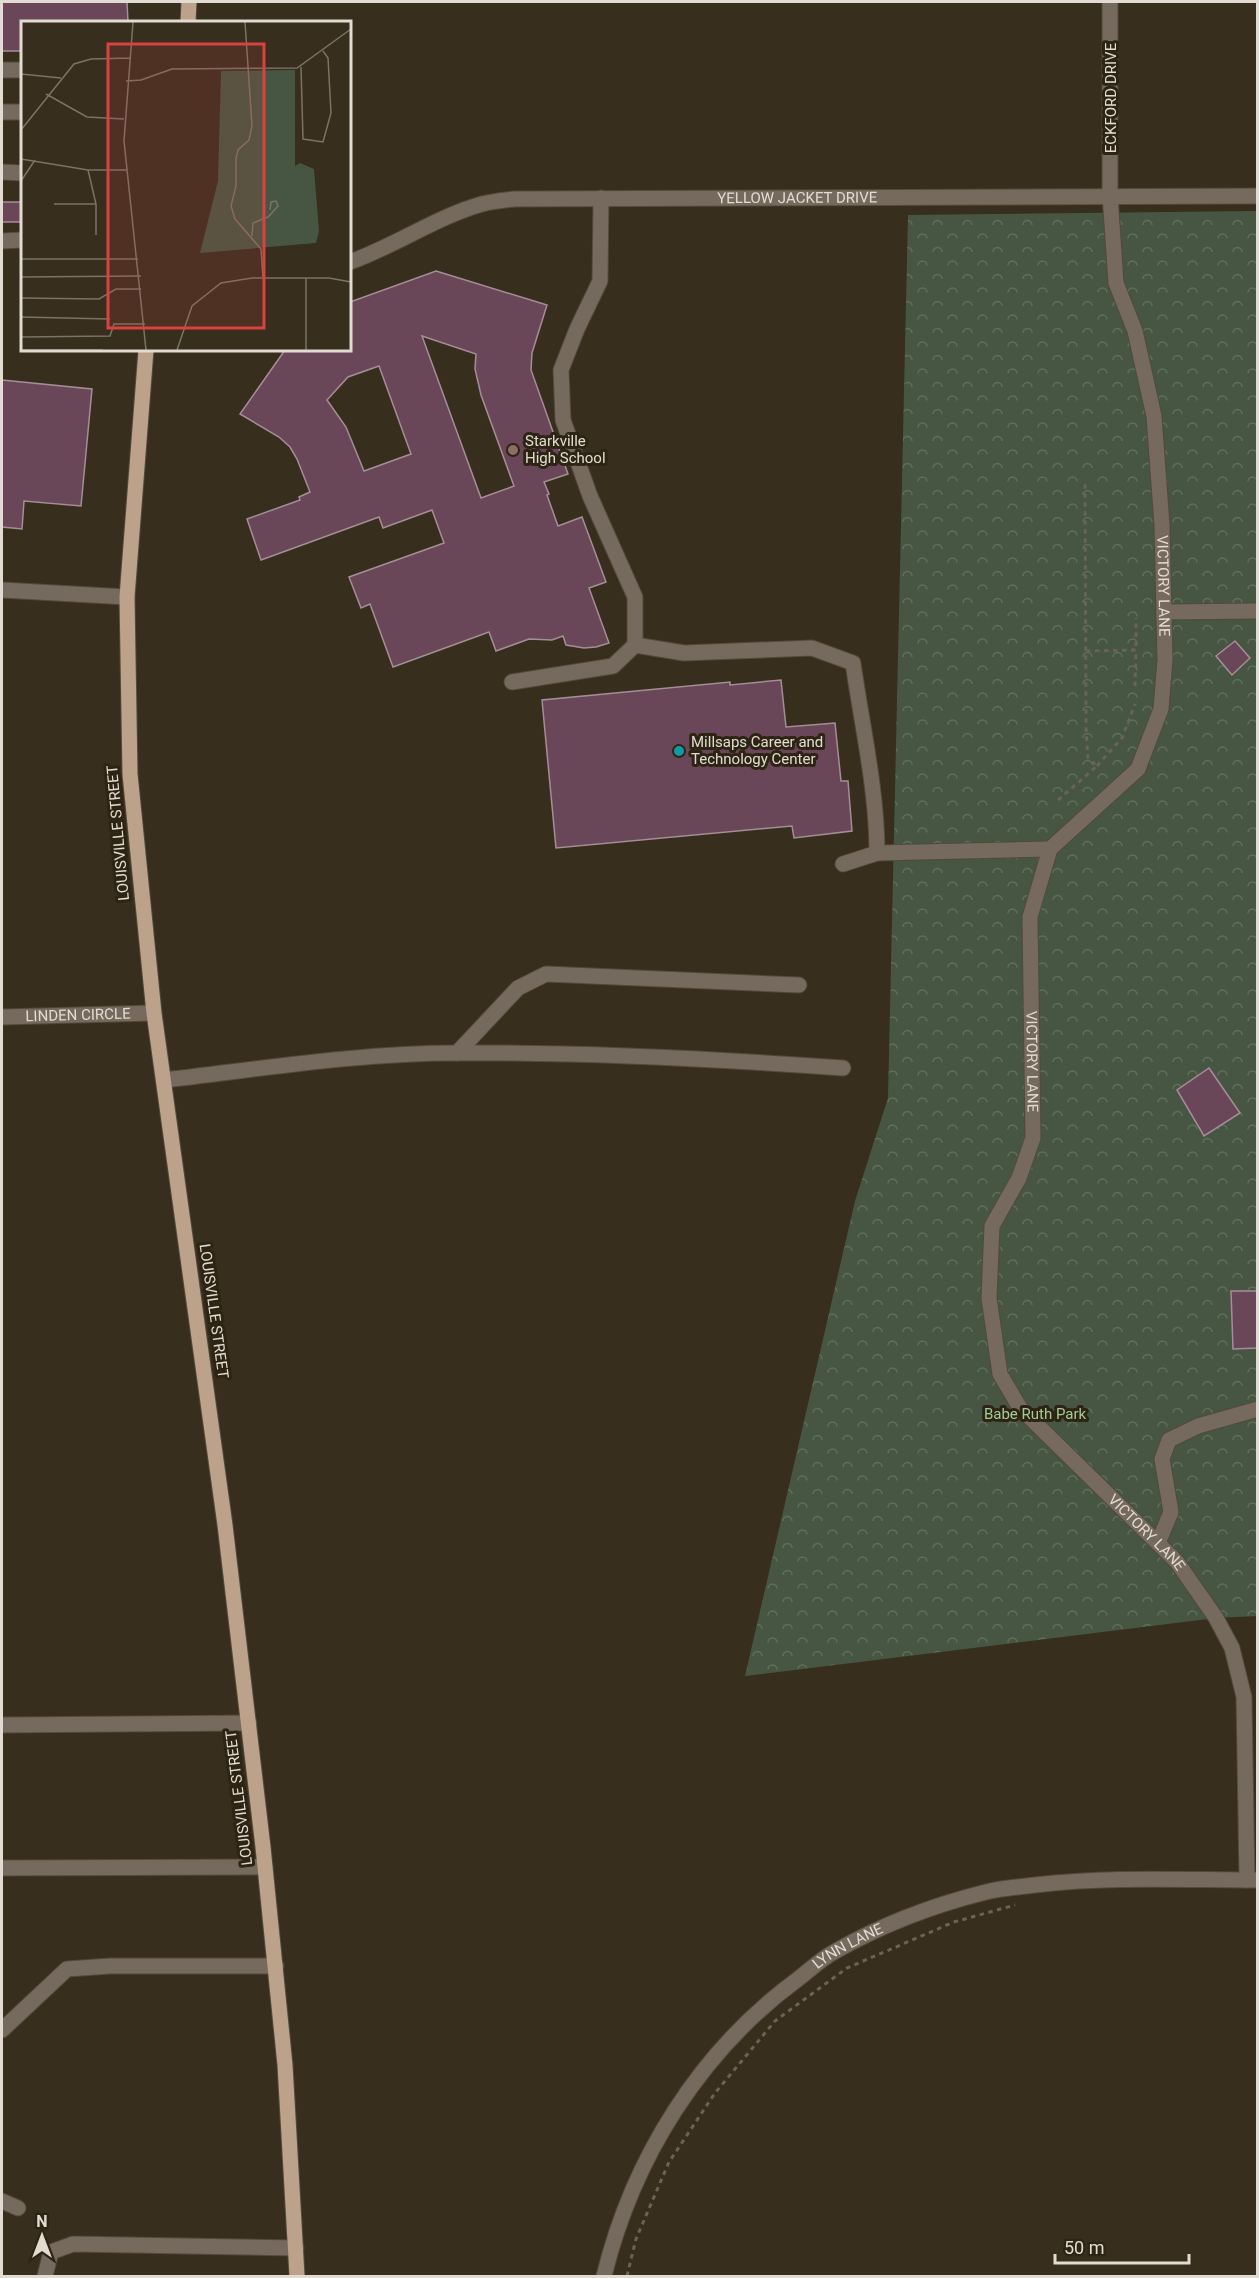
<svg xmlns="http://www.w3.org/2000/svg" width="1259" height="2278" viewBox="0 0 1259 2278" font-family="Roboto,sans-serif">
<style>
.park{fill:url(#park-crowns)}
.building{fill:#6a4758;stroke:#a48e98;stroke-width:1.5;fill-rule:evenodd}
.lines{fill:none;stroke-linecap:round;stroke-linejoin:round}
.minor-casing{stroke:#524a3a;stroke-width:17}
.major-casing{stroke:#524a3a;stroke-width:17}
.path{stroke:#6b6354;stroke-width:3;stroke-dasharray:4.5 4.5;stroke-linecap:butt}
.minor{stroke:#76695e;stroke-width:15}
.major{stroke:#bca18b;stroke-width:15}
.education-dot{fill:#8d6e63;stroke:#2d2414;stroke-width:2}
.culture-dot{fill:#0f9aa8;stroke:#2d2414;stroke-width:2}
.labels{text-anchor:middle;stroke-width:6;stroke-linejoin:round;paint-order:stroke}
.street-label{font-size:15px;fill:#e1dbd1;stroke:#2d2414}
.poi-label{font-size:15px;fill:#e1dbd1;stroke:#2d2414;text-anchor:start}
.park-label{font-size:15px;fill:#a3cb98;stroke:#2d2414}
.inset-road{fill:none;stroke:#7b7365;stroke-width:1.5}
.view{fill:#d84341;fill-opacity:0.15;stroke:#d84341;stroke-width:3}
.inset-edge{fill:none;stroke:#e1dbd1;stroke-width:3}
</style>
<defs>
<pattern id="park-crowns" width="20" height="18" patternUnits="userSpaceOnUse" patternTransform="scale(1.5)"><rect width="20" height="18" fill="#465642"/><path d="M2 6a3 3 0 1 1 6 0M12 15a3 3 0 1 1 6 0" fill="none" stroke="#606e5c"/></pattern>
</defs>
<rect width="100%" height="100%" fill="#372e1d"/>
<!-- park -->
<polygon class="park" points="1257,211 1257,1616 1216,1618 745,1676 855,1201 888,1098 908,215"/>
<!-- building -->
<g class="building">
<polygon points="2,2 127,2 128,22 22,22 22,51 2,51"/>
<rect x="2" y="202" width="20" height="20"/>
<path d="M 436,271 L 547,305 L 532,353 L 531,370 L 568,474 L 544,482 L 549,494 L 547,495 L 558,526 L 582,517 L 606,582 L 589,588 L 609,643 L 596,647 L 584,648 L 566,645 L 563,636 L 552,640 L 529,639 L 496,651 L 489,632 L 393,667 L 370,604 L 361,608 L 349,577 L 444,543 L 432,510 L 383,528 L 379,517 L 261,560 L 247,519 L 300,500 L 299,497 L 310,492 L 297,459 L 290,447 L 279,437 L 240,414 L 285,350 L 350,350 L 350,302 ZM 422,336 L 476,354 L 475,369 L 481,395 L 514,486 L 481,498 ZM 379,366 L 411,454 L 364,471 L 346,427 L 327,400 L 348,377 Z"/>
<polygon points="2,380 92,389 81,506 24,501 22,529 2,527"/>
<polygon points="1235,641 1250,658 1232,675 1216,656"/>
<polygon points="781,680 786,727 835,723 841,781 848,781 852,831 794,838 792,826 556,848 542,700 730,682 730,685"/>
<polygon points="1209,1068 1240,1113 1204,1136 1177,1090"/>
<polygon points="1231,1291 1257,1291 1257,1348 1233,1349"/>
</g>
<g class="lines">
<defs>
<g id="minor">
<path id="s1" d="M 1110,2 L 1110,195 L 1116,283 L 1135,331 L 1154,416 L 1162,525 L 1165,660 L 1161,709 L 1138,769 L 1050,849 L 1030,917 L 1033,1138 L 1019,1178 L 992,1226 L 989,1298 L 1000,1374 L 1020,1408 L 1177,1562 L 1216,1618 L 1232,1648 L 1244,1697 L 1247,1880"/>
<polyline points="2,70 22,70"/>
<polyline points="2,112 22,112"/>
<polyline points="2,172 22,173"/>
<polyline points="2,241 22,240"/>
<path id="s2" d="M 350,262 C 395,246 436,217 482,204 C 493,201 504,200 515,199 L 1258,196"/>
<polyline points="2,590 127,597"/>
<polyline points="1164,612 1258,611"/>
<path d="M 635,645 L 684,653 L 812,648 L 853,663 C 862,726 877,790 877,853 L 843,864"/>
<polyline points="512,682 613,666 635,645 635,597 590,496 563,420 561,370 577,329 600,281 601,198"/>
<polyline points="877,853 1050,849"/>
<path id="s3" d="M 2,1017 L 154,1013"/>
<polyline points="457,1053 518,988 546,974 799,985"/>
<path d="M 164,1080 C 261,1069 359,1053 457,1053 C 586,1052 715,1059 843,1068"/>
<polyline points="1158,1543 1171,1512 1162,1459 1169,1440 1198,1426 1258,1409"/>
<polyline points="2,1725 249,1723"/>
<polyline points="2,1868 265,1867"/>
<polyline points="2,2030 67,1969 110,1966 276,1966"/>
<polyline points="2,2201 18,2208"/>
<polyline points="45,2276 51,2252 73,2244 296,2248"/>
<path id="s4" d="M 604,2276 C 633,2158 700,2051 798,1979 C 810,1970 821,1959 834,1952 C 881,1925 934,1905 986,1892 C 1002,1888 1019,1887 1035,1885 C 1109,1876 1184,1880 1258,1880"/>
</g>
<g id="major">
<polyline points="188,22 189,2"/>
<polyline points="146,350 127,597 130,774 154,1013 225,1525 263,1847 285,2065 297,2276"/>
</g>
</defs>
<!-- minor casing -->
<use href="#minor" class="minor-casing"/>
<!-- major casing -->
<use href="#major" class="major-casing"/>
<!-- path -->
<g class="path">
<polyline points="1086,651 1136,650 1136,618"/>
<polyline points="1135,686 1136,650"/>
<polyline points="1097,766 1122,738 1135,704"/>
<polyline points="1058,800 1097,766 1088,758 1086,729 1085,483"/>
<polyline points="627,2276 636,2239 669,2162 715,2093 775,2021 847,1968 954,1922 1015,1905"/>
</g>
<!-- minor -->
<use href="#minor" class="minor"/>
<!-- major -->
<use href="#major" class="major"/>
</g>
<!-- markers -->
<circle class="education-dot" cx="513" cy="450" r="6"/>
<circle class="culture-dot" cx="679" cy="751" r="6"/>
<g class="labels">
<!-- street labels -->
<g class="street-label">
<text transform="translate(1111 98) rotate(-90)" y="5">ECKFORD DRIVE</text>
<text dy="5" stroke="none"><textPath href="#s2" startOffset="460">YELLOW JACKET DRIVE</textPath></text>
<text dy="5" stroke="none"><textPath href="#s1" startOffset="590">VICTORY LANE</textPath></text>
<text transform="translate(118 833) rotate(-95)" y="5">LOUISVILLE STREET</text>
<text dy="5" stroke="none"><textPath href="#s3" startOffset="76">LINDEN CIRCLE</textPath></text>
<text dy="5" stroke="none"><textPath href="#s1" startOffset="1112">VICTORY LANE</textPath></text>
<text transform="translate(214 1311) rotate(82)" y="5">LOUISVILLE STREET</text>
<text dy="5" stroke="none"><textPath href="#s1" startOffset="1652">VICTORY LANE</textPath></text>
<text transform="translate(239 1798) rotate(-97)" y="5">LOUISVILLE STREET</text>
<text dy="5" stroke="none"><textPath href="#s4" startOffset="422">LYNN LANE</textPath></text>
</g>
<!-- poi labels -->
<g class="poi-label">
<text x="525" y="446">Starkville<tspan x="525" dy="17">High School</tspan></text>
<text x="691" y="747">Millsaps Career and<tspan x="691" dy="17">Technology Center</tspan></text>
</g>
<!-- park labels -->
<g class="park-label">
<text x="1035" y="1419">Babe Ruth Park</text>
</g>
</g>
<!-- overview -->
<g transform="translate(21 21)">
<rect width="330" height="330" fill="#372e1d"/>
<path d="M 274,49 L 274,145 L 279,142 L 293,148 L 298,210 L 295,222 L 179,232 L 197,160 L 200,50 Z" fill="#465642"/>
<path class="inset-road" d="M 112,1 L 103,120 L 125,329M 224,1 L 231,105 L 228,119 L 217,129 L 215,137 L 215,165 L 210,185 L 214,198 L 240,228 L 242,257M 280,46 L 282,118 L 302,121 L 310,92 L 307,37 L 302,30M 0,53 L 40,57M 105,60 L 120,59 L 151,48 L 276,47 L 330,8M 25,73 L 66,96 L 103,98M 0,109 L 53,43 L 70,38 L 109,37M 0,138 L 67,149 L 106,149M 67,149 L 75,183 L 75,214M 0,160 L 14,139M 33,183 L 75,183M 231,215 L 232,202 L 247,196 L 257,185 L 255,180 L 250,181 L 249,189M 0,238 L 117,238M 0,256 L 120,255M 0,277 L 78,278 L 95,268 L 120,268M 0,296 L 89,298M 0,316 L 89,315 L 93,303 L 124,303M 0,329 L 82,329M 156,329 L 171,285 L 200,262 L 231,257 L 308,257 L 330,261M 285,329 L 285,257"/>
<path class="view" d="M 87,23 L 243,23 L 243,307 L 87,307 Z"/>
<rect width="330" height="330" class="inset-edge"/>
</g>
<!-- border -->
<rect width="1259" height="2278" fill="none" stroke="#e1dbd1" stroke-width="6"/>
<!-- north arrow -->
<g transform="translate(42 2236)" stroke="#2d2414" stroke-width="4.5" paint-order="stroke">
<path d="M0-4.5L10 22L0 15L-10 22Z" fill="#e1dbd1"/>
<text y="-9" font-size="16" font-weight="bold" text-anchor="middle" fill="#e1dbd1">N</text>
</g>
<!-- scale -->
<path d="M1055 2254v9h134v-9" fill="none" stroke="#e1dbd1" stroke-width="3"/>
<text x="1064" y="2254" font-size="18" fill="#e1dbd1" stroke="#2d2414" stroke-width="4.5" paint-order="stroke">50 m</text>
</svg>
